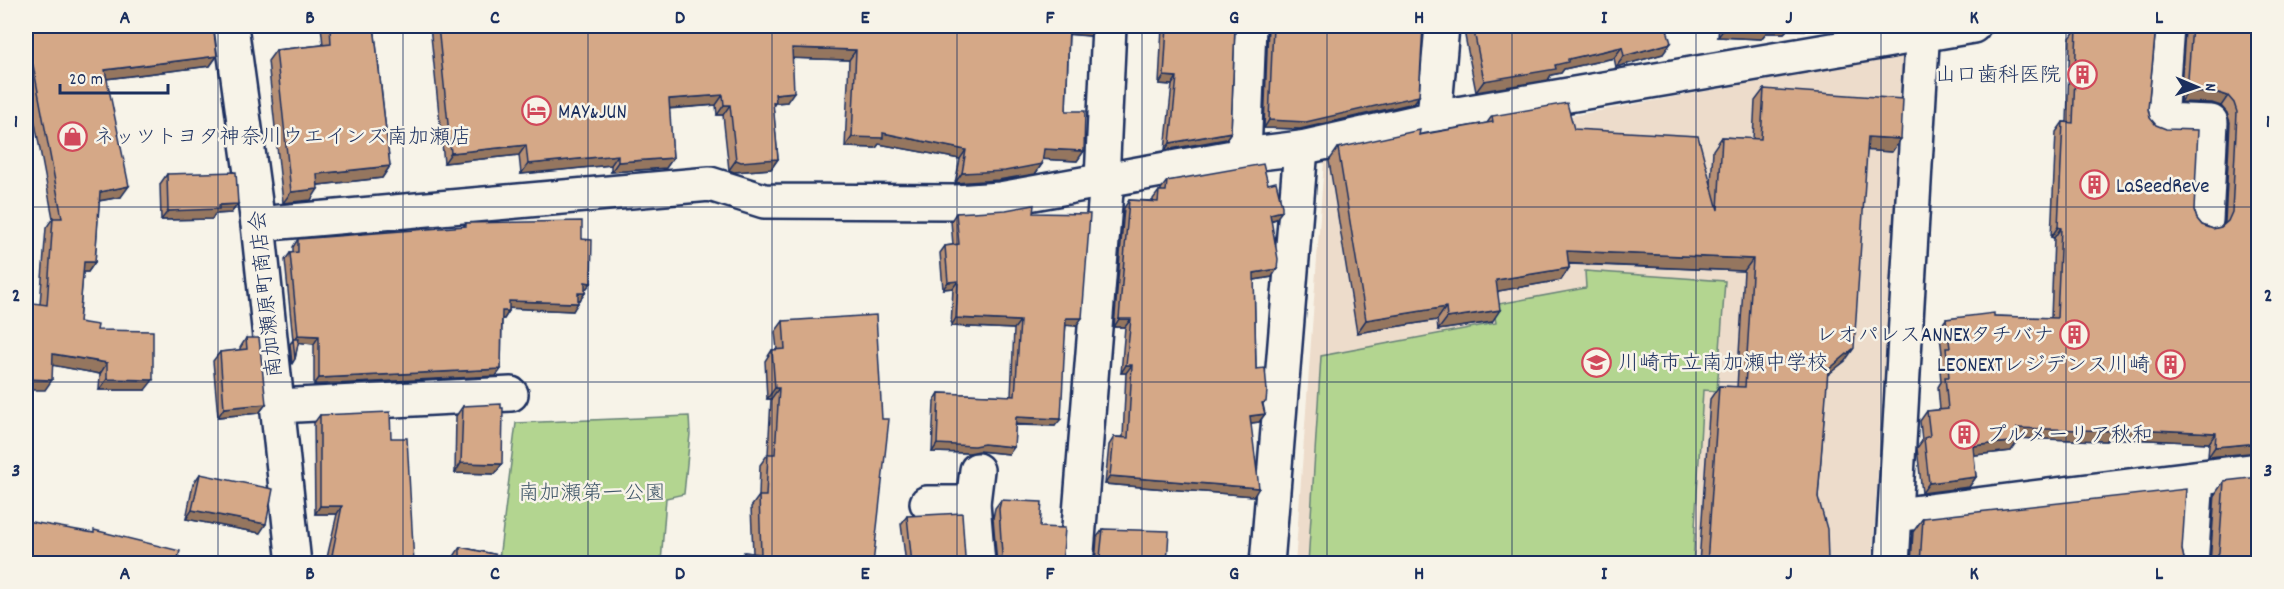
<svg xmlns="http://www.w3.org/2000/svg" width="2284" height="589" viewBox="0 0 2284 589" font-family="Dekko,'Klee One',sans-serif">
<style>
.built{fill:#eddccb}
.green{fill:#b3d590;stroke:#678277;stroke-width:1.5}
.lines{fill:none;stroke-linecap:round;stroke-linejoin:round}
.minor-casing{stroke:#1b2f5e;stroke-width:38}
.minor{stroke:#f7f3e8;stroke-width:33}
.wall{fill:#b79074;stroke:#1b2f5e;stroke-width:1.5}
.shaded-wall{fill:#95765e;stroke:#1b2f5e;stroke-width:1.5}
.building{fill:#d5a887;stroke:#1b2f5e;stroke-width:1.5}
.grid{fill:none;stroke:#1b2f5e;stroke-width:1.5;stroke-opacity:0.55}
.labels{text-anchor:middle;stroke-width:5;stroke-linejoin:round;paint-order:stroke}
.poi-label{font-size:21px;fill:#1b2f5e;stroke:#f7f3e8;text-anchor:start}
.street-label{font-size:21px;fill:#1b2f5e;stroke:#f7f3e8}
.park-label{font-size:21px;fill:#41586a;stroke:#f7f3e8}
.neatline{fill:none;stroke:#1b2f5e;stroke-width:2}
.grid-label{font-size:20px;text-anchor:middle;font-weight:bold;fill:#1b2f5e}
</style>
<rect width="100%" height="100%" fill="#f7f3e8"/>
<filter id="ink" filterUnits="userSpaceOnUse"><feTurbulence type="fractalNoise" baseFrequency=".0167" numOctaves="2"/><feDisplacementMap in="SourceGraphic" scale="12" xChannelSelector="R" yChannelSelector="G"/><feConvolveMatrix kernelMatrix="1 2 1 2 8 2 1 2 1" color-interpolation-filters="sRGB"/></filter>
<g filter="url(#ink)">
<!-- built -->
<polygon class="built" points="1905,55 1872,563 1295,564 1324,161"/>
<!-- green -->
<g class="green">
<polygon points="1585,271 1725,281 1717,391 1703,390 1693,563 1308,564 1321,356 1496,323 1493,305 1586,288"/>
<polygon points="689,416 690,434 684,494 666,498 661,563 576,564 499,559 516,423"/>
</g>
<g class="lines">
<defs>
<g id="minor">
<polyline points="231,26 258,224 294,564"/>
<polyline points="2167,26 2160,120 2211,122 2206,220"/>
<polyline points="1434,118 1442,26"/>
<polyline points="1244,155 1249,26"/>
<polyline points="1102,180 1109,26"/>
<polyline points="258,224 710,184 764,201 956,202 1000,199 1244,155 1301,148 1434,118 1973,26"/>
<polyline points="277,406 511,394"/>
<polyline points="977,470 973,503 978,564"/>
<polyline points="927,503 973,503"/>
<polyline points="1896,515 2258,470"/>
<polyline points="1076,564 1107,179"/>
<polyline points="1267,564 1301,148"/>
<polyline points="1892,564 1923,26"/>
<polyline points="2191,564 2197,478"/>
</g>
</defs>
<!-- minor casing -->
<use href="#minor" class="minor-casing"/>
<!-- minor -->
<use href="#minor" class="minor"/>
</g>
<!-- wall -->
<g class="wall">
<polygon points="26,26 217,56 210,66 106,79 121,197 99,201 95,262 88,272 83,272 79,322 97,330 145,390 99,390 100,374 53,365 45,390 40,304 46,228 53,218 26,76"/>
<polygon points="321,26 374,26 390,166 382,178 318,185 311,200 283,203 268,61 276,50 323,45"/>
<polygon points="430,26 1097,26 1090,36 1069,34 1066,111 1084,151 1077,161 1042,159 1042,164 1035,174 998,180 955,183 960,159 879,144 876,148 845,147 849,60 792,58 787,102 775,103 773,106 778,159 771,169 734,172 729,170 723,115 717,115 716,105 669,109 673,158 666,168 611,172 611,165 521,174 519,155 444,163"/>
<polygon points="1162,26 1235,26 1231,132 1226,139 1165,150 1172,85 1159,84"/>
<polygon points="1268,26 1423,26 1419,96 1414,103 1300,129 1264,128"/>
<polygon points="1463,26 1666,26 1663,54 1616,67 1614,58 1564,69 1561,73 1551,75 1548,80 1476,92"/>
<polygon points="1719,26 1811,26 1808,30 1787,30 1784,33 1766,33 1761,39 1718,37"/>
<polygon points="2116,26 2156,26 2148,109 2150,118 2194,210 2197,219 2202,225 2213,229 2221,227 2223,225 2225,222 2230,122 2227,113 2221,106 2212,103 2180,102 2185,31 2189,26 2259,26 2259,452 2208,457 2209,443 2109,438 2106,441 2018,438 2011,451 1974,455 1976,477 1969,487 1922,493 1917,448 1922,441 1920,421 1927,411 1940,410 1938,387 1941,382 1939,358 1942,353 1939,329 1946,319 1994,316 2051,318 2054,238 2051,237 2056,132 2063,122 2067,122 2070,38 2077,28 2116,30"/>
<polygon points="1764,89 1892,152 1867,150 1845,361 1827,375 1818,497 1827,564 1699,564 1710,399 1719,386 1737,387 1744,271 1569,264 1569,268 1561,280 1498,291 1492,322 1438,330 1437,320 1357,333 1329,161 1338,148 1487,123 1492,116 1574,129 1711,184 1713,150 1722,137 1753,139 1755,101"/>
<polygon points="167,174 238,204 231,213 215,214 212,219 161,220 160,184"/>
<polygon points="1167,181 1276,219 1271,221 1272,277 1254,280 1256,369 1265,414 1259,422 1251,423 1254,496 1105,484 1109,445 1114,437 1123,437 1126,373 1121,373 1125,327 1114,327 1124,208 1129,200 1153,201 1153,199 1159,191 1161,191 1161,189"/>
<polygon points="956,213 1033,213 1076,326 1066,325 1055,426 1015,425 1014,447 1009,454 979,451 969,453 932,452 934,401 939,393 1011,396 1014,329 951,326 953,288 943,289 940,253 945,246 953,245 951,221"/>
<polygon points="466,223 582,239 591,283 585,290 585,293 580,300 578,300 573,311 509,308 509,311 504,319 502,319 501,369 496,376 314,385 314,344 298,342 295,359 292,364 290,344 293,340 285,260 290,253 293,253 293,247 298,239 463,227"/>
<polygon points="783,321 873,564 736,564 744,552 753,553 751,507 759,496 760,465 768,454 771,399 767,399 765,361 772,350 777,350 775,332"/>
<polygon points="246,338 266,404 259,413 218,417 213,361 220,352 240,350 240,348"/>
<polygon points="463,406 495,474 455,473 456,416"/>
<polygon points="320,415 391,438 414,564 332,564 326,562 337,514 315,514 314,423"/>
<polygon points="200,474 260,533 186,519 193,484"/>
<polygon points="2224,481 2259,564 2210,564 2215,494"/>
<polygon points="1001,500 1040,527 1063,554 1065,564 997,564 993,518 995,508"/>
<polygon points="907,516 965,557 967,564 906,564 901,524"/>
<polygon points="1923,518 2182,550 2184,559 2188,564 1911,564 1913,532"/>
<polygon points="1103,529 1167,564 1095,564 1097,537"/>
<polygon points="460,547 541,564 453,564 453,558"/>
</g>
<!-- shaded-wall -->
<g class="shaded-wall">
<polygon points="1068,26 1097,26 1090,36 1063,34"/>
<polygon points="1726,26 1811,26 1808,30 1787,30 1784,33 1766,33 1761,39 1718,37"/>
<polygon points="1671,43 1663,54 1616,67 1624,56"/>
<polygon points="1622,47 1614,58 1564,69 1561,73 1551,75 1548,80 1476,92 1484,81 1555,65 1568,59"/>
<polygon points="792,48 856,50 849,60 785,58"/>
<polygon points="217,56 210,66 97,80 105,70"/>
<polygon points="33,65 26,75 26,66"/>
<polygon points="1164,76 1177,77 1172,85 1159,84"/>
<polygon points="794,92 787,102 775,103 769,112 775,94"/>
<polygon points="2187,92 2219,93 2228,96 2221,106 2212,103 2180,102"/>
<polygon points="723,95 716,105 662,109 669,99"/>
<polygon points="1419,96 1414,103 1300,129 1264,128 1269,120"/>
<polygon points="724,105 730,105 723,115 717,115"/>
<polygon points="1231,132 1226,139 1165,150 1170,143"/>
<polygon points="883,133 966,150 960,159 879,144 876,148 845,147 852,137"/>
<polygon points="1868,137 1901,139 1892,152 1859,150"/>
<polygon points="526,145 519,155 444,163 451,153"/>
<polygon points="1044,149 1084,151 1077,161 1037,159"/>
<polygon points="618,155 611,165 521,174 528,164"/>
<polygon points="673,158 666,168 611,172 618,162"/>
<polygon points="778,159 771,169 734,172 729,170 736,160"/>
<polygon points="1042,164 1035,174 998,180 955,183 962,173"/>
<polygon points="390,166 382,178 309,186 317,174"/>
<polygon points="129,186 121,197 92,202 100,192"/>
<polygon points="318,189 311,200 283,203 291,192"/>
<polygon points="238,204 231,213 215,214 212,219 161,220 168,211 219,205"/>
<polygon points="1282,211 1276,219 1264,222 1270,214"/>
<polygon points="2058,227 2061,228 2054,238 2051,237"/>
<polygon points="1567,251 1753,259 1744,271 1558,263"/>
<polygon points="84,262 95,262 88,272 77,272"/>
<polygon points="1569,268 1561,280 1487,293 1496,280"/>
<polygon points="1277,269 1272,277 1248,281 1254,273"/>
<polygon points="958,281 953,288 943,289 948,282"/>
<polygon points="585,282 591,283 585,290 580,290"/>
<polygon points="578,293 585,293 580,300 573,300"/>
<polygon points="509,301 578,303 573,311 504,308"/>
<polygon points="1446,307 1437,320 1357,333 1366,320"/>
<polygon points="1500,310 1492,322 1438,330 1447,318"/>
<polygon points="502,311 509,311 504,319 497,319"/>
<polygon points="956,318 1020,321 1014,329 951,326"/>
<polygon points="1066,318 1082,318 1076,326 1061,325"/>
<polygon points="1119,319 1131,319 1125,327 1114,327"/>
<polygon points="298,335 319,336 314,344 293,342"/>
<polygon points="1854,348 1845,361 1819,382 1828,370"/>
<polygon points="53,354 107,363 100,374 46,364"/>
<polygon points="1126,365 1132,365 1126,373 1121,373"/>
<polygon points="501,369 496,376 314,385 319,378"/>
<polygon points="26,379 52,380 45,390 26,390"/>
<polygon points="107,379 153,380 145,390 99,390"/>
<polygon points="775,388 779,388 771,399 767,399"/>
<polygon points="266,404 259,413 218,417 224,408"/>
<polygon points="1265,414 1259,422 1244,424 1250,416"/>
<polygon points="1016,417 1061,419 1055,426 1010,424"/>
<polygon points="2017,428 2114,428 2216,433 2209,443 2109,438 2106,441 2010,438"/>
<polygon points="2018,441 2011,451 1966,456 1973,446"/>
<polygon points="2259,443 2259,452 2208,457 2215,447"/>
<polygon points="937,444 984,444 1014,447 1009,454 979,451 969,453 932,452"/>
<polygon points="461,463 502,464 495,474 455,473"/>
<polygon points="1110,476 1259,488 1254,496 1105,484"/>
<polygon points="1976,477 1969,487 1922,493 1929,483"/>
<polygon points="320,506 342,506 337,514 315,514"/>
<polygon points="192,510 266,524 260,533 186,519"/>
<polygon points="332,555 372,564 332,564 326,562"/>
</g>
<!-- building -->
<g class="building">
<polygon points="26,26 213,26 217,56 105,70 129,186 100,192 95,262 84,262 79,322 98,325 97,330 153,331 153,380 107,379 107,363 53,354 52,380 26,379 26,302 47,305 53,218 62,218 33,65 26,66 26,34 27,33"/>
<polygon points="330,26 374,26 390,166 317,174 318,189 291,192 276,50 331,44"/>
<polygon points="438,26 1069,26 1066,111 1085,111 1084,151 1044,149 1042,164 1005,171 962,173 966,150 883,133 883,138 852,137 856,50 792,48 794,92 775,94 776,102 773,102 778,159 741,162 736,160 730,105 724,105 723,95 669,99 673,158 618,162 618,155 528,164 526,145 451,153"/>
<polygon points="1167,26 1235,26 1231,132 1170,143 1177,77 1164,76"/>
<polygon points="1273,26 1423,26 1419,96 1306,122 1269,120"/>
<polygon points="1473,26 1666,26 1671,43 1624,56 1622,47 1568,59 1568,62 1555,65 1556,69 1484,81"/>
<polygon points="1726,26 1769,26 1769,29"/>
<polygon points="2122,26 2156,26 2148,109 2150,118 2156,125 2166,129 2198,130 2194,210 2197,219 2202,225 2213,229 2221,227 2228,221 2232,212 2237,112 2234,103 2228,96 2219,93 2187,92 2192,26 2259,26 2259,443 2215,447 2216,433 2114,428 2113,431 2017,428 2018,441 1973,446 1976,477 1929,483 1924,438 1930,436 1927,411 1948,409 1945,377 1949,377 1946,348 1950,348 1946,319 1994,313 1994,316 2057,318 2061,228 2058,227 2063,122 2073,123 2077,28 2122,30"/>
<polygon points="1764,89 1903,99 1901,139 1868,137 1854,348 1828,370 1818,497 1827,529 1828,560 1827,564 1707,564 1719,386 1745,387 1753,259 1567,251 1569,268 1496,280 1500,310 1447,318 1446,307 1366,320 1338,148 1420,130 1419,135 1493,122 1492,116 1567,103 1574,129 1698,136 1718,210 1722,137 1761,139"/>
<polygon points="1263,164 1268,184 1276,182 1282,206 1282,211 1270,214 1278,259 1277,269 1254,273 1256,369 1265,368 1267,391 1266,402 1262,403 1265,414 1250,416 1259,488 1110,476 1114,437 1128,438 1132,365 1126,365 1131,319 1119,319 1129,200 1158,202 1159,191 1166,191 1167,181"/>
<polygon points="236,172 238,204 219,205 219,209 168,211 167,174"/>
<polygon points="1034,205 1033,213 1090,214 1082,318 1066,318 1061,419 1016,417 1014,447 984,444 974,446 937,444 939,393 1015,396 1020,321 956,318 958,281 948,282 945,246 959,244 956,213 1006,210"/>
<polygon points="582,221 582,239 592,240 591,283 585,282 585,293 578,293 578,303 509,301 509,311 502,311 501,369 319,378 319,336 298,335 290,253 298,252 298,239 466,226 466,223"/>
<polygon points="876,315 882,419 889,419 873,564 743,564 744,552 761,554 759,496 766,496 768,454 775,454 779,388 775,388 772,350 785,349 783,321"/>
<polygon points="246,338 259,338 266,404 224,408 220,352 247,349"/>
<polygon points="293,339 299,339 295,359"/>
<polygon points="501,404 501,408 503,408 502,464 461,463 463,406"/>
<polygon points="390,412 391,438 407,438 414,564 372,564 332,555 342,506 320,506 320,415"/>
<polygon points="200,474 273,489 266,524 192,510"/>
<polygon points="2259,477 2259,564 2213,564 2216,561 2219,552 2224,481"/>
<polygon points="2186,489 2182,550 2184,559 2188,564 1920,564 1923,518"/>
<polygon points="1001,500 1042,502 1040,527 1065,528 1063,554 1065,564 1001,564 1002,554 999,509"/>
<polygon points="962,513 965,557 967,564 912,564 907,516"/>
<polygon points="26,521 94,533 94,530 180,551 176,564 26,564"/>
<polygon points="1103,529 1169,531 1167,564 1098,564 1100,557"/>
<polygon points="460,547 541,564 460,564"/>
</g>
</g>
<!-- grid -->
<path class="grid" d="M 218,26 L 218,564M 403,26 L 403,564M 588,26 L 588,564M 772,26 L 772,564M 957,26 L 957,564M 1142,26 L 1142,564M 1327,26 L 1327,564M 1512,26 L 1512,564M 1696,26 L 1696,564M 1881,26 L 1881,564M 2066,26 L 2066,564M 26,207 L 2258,207M 26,382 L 2258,382"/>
<!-- icons -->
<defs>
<symbol id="building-ring" viewBox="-11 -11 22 22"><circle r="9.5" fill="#f7f3e8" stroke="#d1495b" stroke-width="1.5"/><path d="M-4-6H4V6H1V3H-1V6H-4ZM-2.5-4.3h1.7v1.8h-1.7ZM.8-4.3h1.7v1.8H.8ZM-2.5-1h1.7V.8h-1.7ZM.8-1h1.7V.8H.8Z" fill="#d1495b"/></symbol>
<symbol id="hotel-ring" viewBox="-11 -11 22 22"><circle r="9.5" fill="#f7f3e8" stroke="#d1495b" stroke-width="1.5"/><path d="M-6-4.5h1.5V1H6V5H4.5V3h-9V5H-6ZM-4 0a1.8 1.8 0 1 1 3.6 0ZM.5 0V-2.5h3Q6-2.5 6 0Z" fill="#d1495b"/></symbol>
<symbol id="shop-ring" viewBox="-11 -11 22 22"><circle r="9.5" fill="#f7f3e8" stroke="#d1495b" stroke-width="1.5"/><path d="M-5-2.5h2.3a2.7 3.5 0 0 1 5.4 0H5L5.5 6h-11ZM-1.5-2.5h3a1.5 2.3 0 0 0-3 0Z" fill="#d1495b"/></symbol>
<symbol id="school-ring" viewBox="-11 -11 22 22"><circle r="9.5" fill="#f7f3e8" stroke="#d1495b" stroke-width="1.5"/><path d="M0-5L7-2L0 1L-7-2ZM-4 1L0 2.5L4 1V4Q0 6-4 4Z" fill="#d1495b"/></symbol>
</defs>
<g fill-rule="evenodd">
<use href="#building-ring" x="2066" y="58" width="33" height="33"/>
<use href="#hotel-ring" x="520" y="94" width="33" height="33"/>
<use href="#shop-ring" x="56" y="120" width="33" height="33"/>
<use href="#building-ring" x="2078" y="168" width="33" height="33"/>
<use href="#building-ring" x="2058" y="318" width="33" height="33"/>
<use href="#school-ring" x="1580" y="346" width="33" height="33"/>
<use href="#building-ring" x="2154" y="348" width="33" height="33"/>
<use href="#building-ring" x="1948" y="418" width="33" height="33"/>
</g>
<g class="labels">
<!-- poi labels -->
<g class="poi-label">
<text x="2061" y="81" text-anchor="end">山口歯科医院</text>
<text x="558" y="118">MAY&amp;JUN</text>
<text x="94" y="143">ネッツトヨタ神奈川ウエインズ南加瀬店</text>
<text x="2116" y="192">LaSeedReve</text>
<text x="2054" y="341" text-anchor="end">レオパレスANNEXタチバナ</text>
<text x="1618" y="369">川崎市立南加瀬中学校</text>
<text x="2150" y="371" text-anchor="end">LEONEXTレジデンス川崎</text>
<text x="1986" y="441">プルメーリア秋和</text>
</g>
<!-- street labels -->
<g class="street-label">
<text transform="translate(265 294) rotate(-96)" y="7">南加瀬原町商店会</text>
</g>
<!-- park labels -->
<g class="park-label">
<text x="592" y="499">南加瀬第一公園</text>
</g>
</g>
<!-- margin -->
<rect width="2284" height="589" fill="none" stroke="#f7f3e8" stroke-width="66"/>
<!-- north arrow -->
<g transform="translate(2197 87) rotate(92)" stroke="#f7f3e8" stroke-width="4.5" paint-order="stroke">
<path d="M0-4.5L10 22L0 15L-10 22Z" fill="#1b2f5e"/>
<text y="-9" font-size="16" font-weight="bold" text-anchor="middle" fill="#1b2f5e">N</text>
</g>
<!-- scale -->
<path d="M60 84v9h108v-9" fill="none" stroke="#1b2f5e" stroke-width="3"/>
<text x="69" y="84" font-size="18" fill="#1b2f5e" stroke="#f7f3e8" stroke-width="4.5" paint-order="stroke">20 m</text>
<rect x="33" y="33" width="2218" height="523" class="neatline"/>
<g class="grid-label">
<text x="125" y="23">A</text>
<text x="310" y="23">B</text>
<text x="495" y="23">C</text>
<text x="680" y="23">D</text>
<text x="865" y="23">E</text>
<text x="1050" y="23">F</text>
<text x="1234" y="23">G</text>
<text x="1419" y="23">H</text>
<text x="1604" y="23">I</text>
<text x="1789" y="23">J</text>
<text x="1974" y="23">K</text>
<text x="2159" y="23">L</text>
<text x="16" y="127">1</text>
<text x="2268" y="127">1</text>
<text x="16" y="301">2</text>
<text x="2268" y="301">2</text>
<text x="16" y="476">3</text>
<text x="2268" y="476">3</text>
<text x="125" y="579">A</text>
<text x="310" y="579">B</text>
<text x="495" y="579">C</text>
<text x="680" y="579">D</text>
<text x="865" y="579">E</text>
<text x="1050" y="579">F</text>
<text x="1234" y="579">G</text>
<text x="1419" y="579">H</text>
<text x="1604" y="579">I</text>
<text x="1789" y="579">J</text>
<text x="1974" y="579">K</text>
<text x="2159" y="579">L</text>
</g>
</svg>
